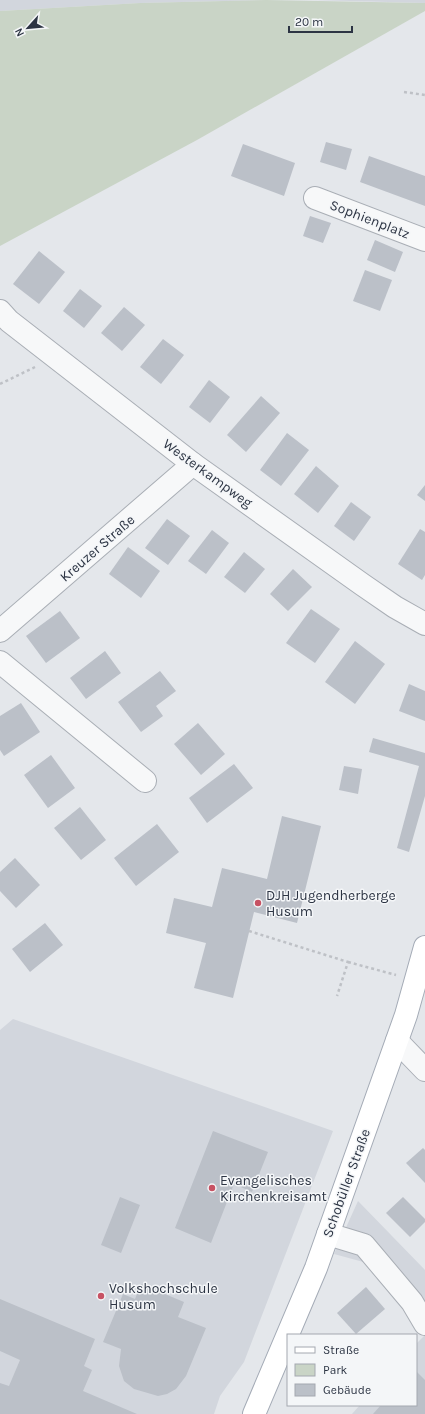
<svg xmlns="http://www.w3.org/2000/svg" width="425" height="1414" viewBox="0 0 425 1414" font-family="Karla,sans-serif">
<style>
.built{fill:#d2d6dd}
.green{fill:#c9d4c6}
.building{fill:#bbc0c8}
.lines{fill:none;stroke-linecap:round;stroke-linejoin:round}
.minor-casing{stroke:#a9aeb5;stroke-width:24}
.major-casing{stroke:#a4abb6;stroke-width:24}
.path{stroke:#bec1c6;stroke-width:2.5;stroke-dasharray:3 3;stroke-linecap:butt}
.minor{stroke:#f7f8f9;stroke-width:22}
.major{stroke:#fff;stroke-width:22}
.poi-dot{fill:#c75263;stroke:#f4f6f8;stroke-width:1.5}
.labels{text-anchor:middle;stroke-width:3;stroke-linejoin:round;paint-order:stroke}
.street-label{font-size:14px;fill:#2c3443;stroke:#f4f6f8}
.poi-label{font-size:14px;fill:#2c3443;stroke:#f4f6f8;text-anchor:start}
</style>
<rect width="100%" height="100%" fill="#e4e7eb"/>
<!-- built -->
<g class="built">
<polygon points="0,0 266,0 140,3 0,11"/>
<polygon points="313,0 425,0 425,3"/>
<polygon points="13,1019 333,1131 244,1362 220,1396 214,1414 0,1414 0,1030"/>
<polygon points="358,1201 425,1270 425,1414 352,1414 360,1405 416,1405 416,1344 425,1335 378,1266 334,1254"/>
</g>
<!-- green -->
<polygon class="green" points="266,0 425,3 425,11 197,140 0,246 0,11 140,3"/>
<!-- building -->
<g class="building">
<polygon points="326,142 352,149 346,170 320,162"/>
<polygon points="243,144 295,163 284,196 231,176"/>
<polygon points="369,156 425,176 425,206 360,182"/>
<polygon points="310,216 331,223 323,243 303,236"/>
<polygon points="375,240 403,252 395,272 367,260"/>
<polygon points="39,251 65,272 39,304 13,284"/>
<polygon points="365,270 392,280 380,311 353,301"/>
<polygon points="80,289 102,306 84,328 63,311"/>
<polygon points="124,307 145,325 122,351 101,333"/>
<polygon points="163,339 184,355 161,384 140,367"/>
<polygon points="209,380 230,397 210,423 189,407"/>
<polygon points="261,396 280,413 246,452 227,435"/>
<polygon points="287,433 309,450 281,486 260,470"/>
<polygon points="316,466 339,486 318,513 294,494"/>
<polygon points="425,485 425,501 417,495"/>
<polygon points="351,502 371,517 354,541 334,526"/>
<polygon points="167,519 190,536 168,565 145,548"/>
<polygon points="420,529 425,532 425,575 422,580 398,564"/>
<polygon points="212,530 229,543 206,574 188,561"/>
<polygon points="128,547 160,571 141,598 109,574"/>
<polygon points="244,552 265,569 245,593 224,577"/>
<polygon points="293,569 312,587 288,611 270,594"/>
<polygon points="311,609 340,629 315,663 286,643"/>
<polygon points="60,611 80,638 46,663 26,636"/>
<polygon points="355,641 385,664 355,704 325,682"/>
<polygon points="105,651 121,673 86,699 70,678"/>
<polygon points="160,671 176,691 156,706 163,716 141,732 118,702"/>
<polygon points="409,684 425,691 425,721 399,711"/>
<polygon points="21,703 40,732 4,756 0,750 0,716"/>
<polygon points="198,723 225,754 201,775 174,744"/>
<polygon points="373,738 425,753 425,796 409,852 397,848 419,766 369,752"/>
<polygon points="51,755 75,788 48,808 24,775"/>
<polygon points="234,764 253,788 207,823 189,798"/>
<polygon points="344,766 362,769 358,794 339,790"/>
<polygon points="80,807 106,840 81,860 54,828"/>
<polygon points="282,816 321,826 297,923 254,912 233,998 194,988 206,943 166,933 174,898 212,907 222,868 267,879"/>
<polygon points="157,824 179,852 136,886 114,858"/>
<polygon points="15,858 40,885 16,908 0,891 0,872"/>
<polygon points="45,923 63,945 30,972 12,949"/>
<polygon points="213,1131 268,1152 252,1192 234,1184 211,1243 175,1228"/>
<polygon points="423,1148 425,1150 425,1183 406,1163"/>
<polygon points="120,1197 140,1205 121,1253 101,1245"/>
<polygon points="403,1197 425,1219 425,1222 410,1237 386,1213"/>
<polygon points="141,1284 184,1302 178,1317 206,1328 186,1376 176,1389 167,1394 158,1396 134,1389 124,1381 119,1366 121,1349 103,1342 123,1294 135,1299"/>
<polygon points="366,1287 385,1309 356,1334 337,1313"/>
<polygon points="0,1299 95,1339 84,1366 92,1370 83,1391 137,1414 0,1414 0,1383 9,1386 20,1360 0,1351"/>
<polygon points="416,1371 425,1380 425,1414 373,1414 381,1405 416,1405"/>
</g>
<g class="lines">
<defs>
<g id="minor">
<polyline points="315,198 425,240"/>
<polyline points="0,311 9,321 193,464 363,585 395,607 425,624"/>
<polyline points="0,631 193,464"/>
<polyline points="0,662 145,781"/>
<polyline points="397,1041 425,1070"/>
<polyline points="328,1234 364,1245 412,1302 425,1324"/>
</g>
<polyline id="major" points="254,1414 316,1268 406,1015 425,947"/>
</defs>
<!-- minor casing -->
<use href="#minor" class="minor-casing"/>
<!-- major casing -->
<use href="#major" class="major-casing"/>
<!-- path -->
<g class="path">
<polyline points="404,92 425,95"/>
<polyline points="0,384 35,367"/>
<polyline points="249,931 348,962 337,996"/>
<polyline points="348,962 396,975"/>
</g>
<!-- minor -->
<use href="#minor" class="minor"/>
<!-- major -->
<use href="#major" class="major"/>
</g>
<!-- markers -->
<g class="poi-dot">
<circle cx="258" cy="903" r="4"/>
<circle cx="212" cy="1188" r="4"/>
<circle cx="101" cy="1296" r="4"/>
</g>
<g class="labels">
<!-- street labels -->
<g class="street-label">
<text transform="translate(370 219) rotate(21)" y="5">Sophienplatz</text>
<text transform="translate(208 473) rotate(36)" y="5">Westerkampweg</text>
<text transform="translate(97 548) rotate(-41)" y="5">Kreuzer Straße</text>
<text transform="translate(346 1183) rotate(-70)" y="5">Schobüller Straße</text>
</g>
<!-- poi labels -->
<g class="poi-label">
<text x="266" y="900">DJH Jugendherberge<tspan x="266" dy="16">Husum</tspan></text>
<text x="220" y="1185">Evangelisches<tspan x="220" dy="16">Kirchenkreisamt</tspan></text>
<text x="109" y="1293">Volkshochschule<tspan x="109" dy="16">Husum</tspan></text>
</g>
</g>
<!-- legend -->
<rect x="287" y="1334" width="130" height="72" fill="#f4f6f8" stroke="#a4a8b0"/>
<rect x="295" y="1347" width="20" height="6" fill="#ffffff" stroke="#a4a8b0"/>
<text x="323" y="1354" font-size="12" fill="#2c3443">Straße</text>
<rect x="295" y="1364" width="20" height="12" fill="#c9d4c6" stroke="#a4a8b0"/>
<text x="323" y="1374" font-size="12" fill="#2c3443">Park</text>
<rect x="295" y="1384" width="20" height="12" fill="#bbc0c8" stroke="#a4a8b0"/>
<text x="323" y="1394" font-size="12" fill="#2c3443">Gebäude</text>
<!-- north arrow -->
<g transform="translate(28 28) rotate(243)" stroke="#f4f6f8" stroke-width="3" paint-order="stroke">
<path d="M0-3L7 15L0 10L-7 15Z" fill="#2c3443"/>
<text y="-6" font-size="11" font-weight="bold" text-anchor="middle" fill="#2c3443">N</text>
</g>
<!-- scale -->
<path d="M289 26v6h63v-6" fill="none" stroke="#2c3443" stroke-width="2"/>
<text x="295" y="26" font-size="12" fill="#2c3443" stroke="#f4f6f8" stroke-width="3" paint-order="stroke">20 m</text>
</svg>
